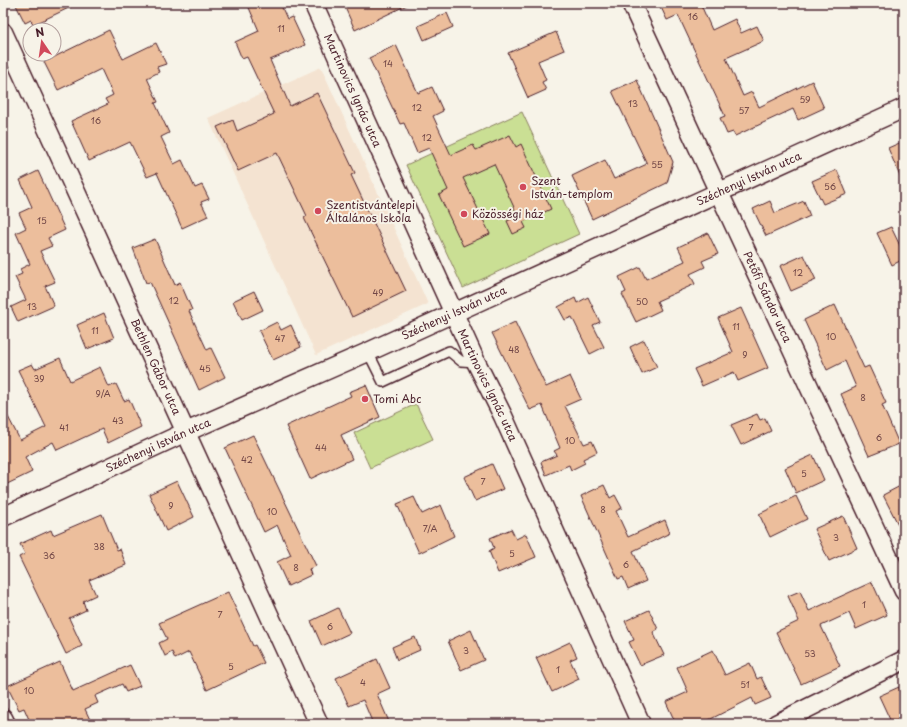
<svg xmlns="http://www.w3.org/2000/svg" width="907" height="727" viewBox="0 0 907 727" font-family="'Playpen Sans',sans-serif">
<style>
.built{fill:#f4e3d1}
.green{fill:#cadf94;stroke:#8a7f60}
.building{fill:#ecbe9c;stroke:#4a1f2b}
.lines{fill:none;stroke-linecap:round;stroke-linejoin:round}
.service-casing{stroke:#4a1f2b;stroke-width:12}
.minor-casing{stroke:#4a1f2b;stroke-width:21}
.service{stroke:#f7f3e8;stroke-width:9}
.minor{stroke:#f7f3e8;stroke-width:18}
.poi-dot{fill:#d1495b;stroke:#f7f3e8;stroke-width:1.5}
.labels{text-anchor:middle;stroke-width:4;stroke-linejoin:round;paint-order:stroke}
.number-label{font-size:9px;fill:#724747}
.street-label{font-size:11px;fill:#4a1f2b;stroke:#f7f3e8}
.poi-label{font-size:11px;fill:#4a1f2b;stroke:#f7f3e8;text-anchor:start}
</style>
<rect width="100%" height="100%" fill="#f7f3e8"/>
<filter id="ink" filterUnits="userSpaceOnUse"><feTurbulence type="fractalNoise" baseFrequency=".025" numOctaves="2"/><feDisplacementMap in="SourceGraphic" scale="8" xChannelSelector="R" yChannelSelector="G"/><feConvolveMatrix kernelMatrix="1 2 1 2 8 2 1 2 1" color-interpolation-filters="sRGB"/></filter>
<g filter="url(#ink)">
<!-- built -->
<polygon class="built" points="321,67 428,304 316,355 208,118"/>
<!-- green -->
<g class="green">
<polygon points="522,112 579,234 463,288 406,165"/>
<polygon points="416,404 433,439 370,468 354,433"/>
</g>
<!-- building -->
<g class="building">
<polygon points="15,3 79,3 33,25 31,20 25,23"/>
<polygon points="247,3 280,3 287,19 292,17 305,45 270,60 290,106 317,93 355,173 351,175 406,291 352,317 304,218 307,216 277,153 238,171 217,127 233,120 237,131 274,114 247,57 242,59 235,42 259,31"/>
<polygon points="343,3 411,3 355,30"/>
<polygon points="659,3 705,3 701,5 712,30 735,19 741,33 757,26 764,41 726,58 743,96 752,92 759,107 812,81 824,108 798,120 793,109 735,136 733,132 727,134 720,118 725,116 678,15 667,20"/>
<polygon points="447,13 453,27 424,40 418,26"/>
<polygon points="109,30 123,59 156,43 166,64 157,67 159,72 147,78 158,102 155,103 169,133 161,137 174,164 182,160 195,188 202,185 209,199 201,202 208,216 182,228 157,173 147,177 130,142 89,161 71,121 108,104 105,99 113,95 101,69 58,90 44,62"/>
<polygon points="556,32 564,50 538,61 546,80 542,82 546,90 528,98 508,53"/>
<polygon points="396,45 418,93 432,87 443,111 433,116 451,155 473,145 476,150 510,135 516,147 521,144 551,209 523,222 526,228 513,234 507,221 518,216 494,164 463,178 490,234 463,246 439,195 448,190 429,148 417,153 404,123 400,124 369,58"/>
<polygon points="637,80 673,162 667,183 592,219 572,176 605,160 614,179 647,164 612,91"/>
<polygon points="904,141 904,186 888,148"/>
<polygon points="837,170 847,194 823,204 812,181"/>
<polygon points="38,171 65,230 48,238 52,246 40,251 55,282 45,286 54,306 18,322 11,307 26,300 15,277 22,274 20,269 30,264 16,233 26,228 19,213 32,207 20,180"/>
<polygon points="770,201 775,213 804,201 810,216 766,236 753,209"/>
<polygon points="891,227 904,254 904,259 892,265 877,233"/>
<polygon points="708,233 718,254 702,261 705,267 690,274 695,284 657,301 661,310 636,322 622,294 626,292 619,277 640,267 646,279 685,261 678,247"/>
<polygon points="155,239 175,285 180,282 192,310 189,311 207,350 211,348 225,377 199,390 150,282 146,283 133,248"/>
<polygon points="804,255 816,280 791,291 780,266"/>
<polygon points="254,291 263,310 242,320 233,301"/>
<polygon points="588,297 600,322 593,325 604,347 590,354 572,317 565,320 558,307 575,298 577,303"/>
<polygon points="835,305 864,368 869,366 886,403 882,405 899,444 869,456 841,394 856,387 845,361 827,370 804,320"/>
<polygon points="741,308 768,368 738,381 734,372 702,386 694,369 733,352 718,318"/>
<polygon points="104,313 114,338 87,349 77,325"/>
<polygon points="277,322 281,330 291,325 301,347 273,360 259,331"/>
<polygon points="515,322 546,387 570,376 581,399 565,406 584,444 592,441 597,452 583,459 585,463 571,470 569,465 546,475 541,462 557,455 554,451 560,448 542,405 530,410 492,333"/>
<polygon points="644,340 657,367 642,374 630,347"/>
<polygon points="60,358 70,381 100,367 109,387 116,384 124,401 129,399 141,427 108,443 102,429 57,450 53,442 25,457 32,472 3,486 3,407 20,440 46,427 18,370 32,364 35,369"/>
<polygon points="366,385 380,417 341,435 352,459 310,479 286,426 351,396 349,392"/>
<polygon points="757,414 760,420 765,418 771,431 741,445 731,425"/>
<polygon points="253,435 316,566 309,569 311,575 288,586 277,562 291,555 277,525 264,532 225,448"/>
<polygon points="813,455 824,480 796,493 785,468"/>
<polygon points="492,464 503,489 475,501 464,477"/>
<polygon points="177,481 194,517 166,531 149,494"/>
<polygon points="904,484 904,536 883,495"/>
<polygon points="604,485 610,498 615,495 622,508 616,511 628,537 665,520 670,533 633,551 646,581 628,589 623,577 618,579 581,496"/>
<polygon points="796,496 807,519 770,537 759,514"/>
<polygon points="414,497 422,514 441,505 454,536 419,553 397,504"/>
<polygon points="102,514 117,550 120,549 126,565 89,580 96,595 83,601 86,610 69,618 82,646 66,654 19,557 25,554 20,544 51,530 53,535"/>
<polygon points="843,516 857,548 829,561 814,529"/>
<polygon points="511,529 516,539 526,534 536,557 498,573 489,551 494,548 490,538"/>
<polygon points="872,582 887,615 856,629 849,613 821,626 840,666 801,684 776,632 799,621 788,596 800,591 809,611"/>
<polygon points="228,592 253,646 255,645 264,663 207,690 189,652 175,659 172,652 165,656 159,643 167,639 159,623"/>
<polygon points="338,608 350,633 322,646 311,621"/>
<polygon points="649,610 658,629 653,632 664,655 640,665 629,642 634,640 625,621"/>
<polygon points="471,630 484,660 461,670 448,641"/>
<polygon points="415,637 420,650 397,660 392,647"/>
<polygon points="570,642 577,657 570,660 579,679 552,692 536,658"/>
<polygon points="713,650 725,675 750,663 757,679 761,677 771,698 755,705 752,698 701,724 676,724 666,702 688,692 677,667"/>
<polygon points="377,659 390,688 377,694 390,724 373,724 363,700 349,706 336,678"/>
<polygon points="60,662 73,691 130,665 140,686 126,692 122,684 95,696 98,703 85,709 92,724 31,724 24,708 19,710 7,686"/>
<polygon points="899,687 904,698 904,724 892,724 879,696"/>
</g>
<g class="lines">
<defs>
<polyline id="service" points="368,352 383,382 449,351 461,361 476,362"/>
<g id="minor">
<path id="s1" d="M 313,3 L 476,362 L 503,416 L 641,724"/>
<path id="s2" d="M 631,3 L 904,591"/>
<path id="s3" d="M 3,32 L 319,724"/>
<path id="s4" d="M 3,517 L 186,432 L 368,352 L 904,108"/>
<polyline points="3,718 6,724"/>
<polyline points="776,724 904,660"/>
</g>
</defs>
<!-- service casing -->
<use href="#service" class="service-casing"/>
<!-- minor casing -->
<use href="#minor" class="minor-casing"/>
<!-- service -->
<use href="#service" class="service"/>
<!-- minor -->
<use href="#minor" class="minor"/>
</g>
</g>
<!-- markers -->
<g class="poi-dot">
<circle cx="523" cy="187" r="4"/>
<circle cx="318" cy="211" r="4"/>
<circle cx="464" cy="214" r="4"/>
<circle cx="365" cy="399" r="4"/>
</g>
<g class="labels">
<!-- number labels -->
<g class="number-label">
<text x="693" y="20">16</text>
<text x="281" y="32">11</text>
<text x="388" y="67">14</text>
<text x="805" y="103">59</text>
<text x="633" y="107">13</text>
<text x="417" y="111">12</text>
<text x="744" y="114">57</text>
<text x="96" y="124">16</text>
<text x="427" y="141">12</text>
<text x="657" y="168">55</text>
<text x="830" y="190">56</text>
<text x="42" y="224">15</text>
<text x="798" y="276">12</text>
<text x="378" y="296">49</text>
<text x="174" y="304">12</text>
<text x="642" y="305">50</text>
<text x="32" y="310">13</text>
<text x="736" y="330">11</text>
<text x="95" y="334">11</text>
<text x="831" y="340">10</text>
<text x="280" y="342">47</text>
<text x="514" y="353">48</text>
<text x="745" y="358">9</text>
<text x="205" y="372">45</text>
<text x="39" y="382">39</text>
<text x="103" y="397">9/A</text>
<text x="863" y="401">8</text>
<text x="118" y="424">43</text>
<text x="64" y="431">41</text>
<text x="751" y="431">7</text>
<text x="879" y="441">6</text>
<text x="570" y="444">10</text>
<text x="321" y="451">44</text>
<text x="247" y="463">42</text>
<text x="804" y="477">5</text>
<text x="483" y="485">7</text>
<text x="171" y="509">9</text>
<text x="603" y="513">8</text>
<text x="272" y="515">10</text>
<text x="430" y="532">7/A</text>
<text x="836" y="541">3</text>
<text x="99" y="550">38</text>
<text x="512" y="557">5</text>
<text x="49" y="559">36</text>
<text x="626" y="568">6</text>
<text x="296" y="571">8</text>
<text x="864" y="608">1</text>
<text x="220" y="618">7</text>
<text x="330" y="630">6</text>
<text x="466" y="654">3</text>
<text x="810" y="657">53</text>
<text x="231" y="670">5</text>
<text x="558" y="673">1</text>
<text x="363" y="686">4</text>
<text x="745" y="688">51</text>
<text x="29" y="694">10</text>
</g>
<!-- street labels -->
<g class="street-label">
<text dy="4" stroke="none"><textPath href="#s1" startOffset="96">Martinovics Ignác utca</textPath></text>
<text dy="4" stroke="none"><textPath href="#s4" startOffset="819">Széchenyi István utca</textPath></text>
<text dy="4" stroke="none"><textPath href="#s2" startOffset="324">Petőfi Sándor utca</textPath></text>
<text dy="4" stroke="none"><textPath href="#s4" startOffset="495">Széchenyi István utca</textPath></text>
<text dy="4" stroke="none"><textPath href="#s3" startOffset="368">Bethlen Gábor utca</textPath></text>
<text dy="4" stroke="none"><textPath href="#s1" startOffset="420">Martinovics Ignác utca</textPath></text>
<text dy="4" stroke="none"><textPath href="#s4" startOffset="171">Széchenyi István utca</textPath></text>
</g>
<!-- poi labels -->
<g class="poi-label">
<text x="531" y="185">Szent<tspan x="531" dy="13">István-templom</tspan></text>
<text x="326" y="209">Szentistvántelepi<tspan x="326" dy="13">Általános Iskola</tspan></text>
<text x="472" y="218">Közösségi ház</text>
<text x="373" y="403">Tomi Abc</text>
</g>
</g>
<!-- margin -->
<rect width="907" height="727" fill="none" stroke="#f7f3e8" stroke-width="16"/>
<rect x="8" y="8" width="891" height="711" fill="none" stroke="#4a1f2b" stroke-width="1.5" filter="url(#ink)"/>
<!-- north arrow -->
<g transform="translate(42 42) rotate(347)"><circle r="19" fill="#f7f3e8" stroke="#b29e9c"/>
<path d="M0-3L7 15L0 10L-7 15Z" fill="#d1495b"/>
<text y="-6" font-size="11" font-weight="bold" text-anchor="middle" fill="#4a1f2b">N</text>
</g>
</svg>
